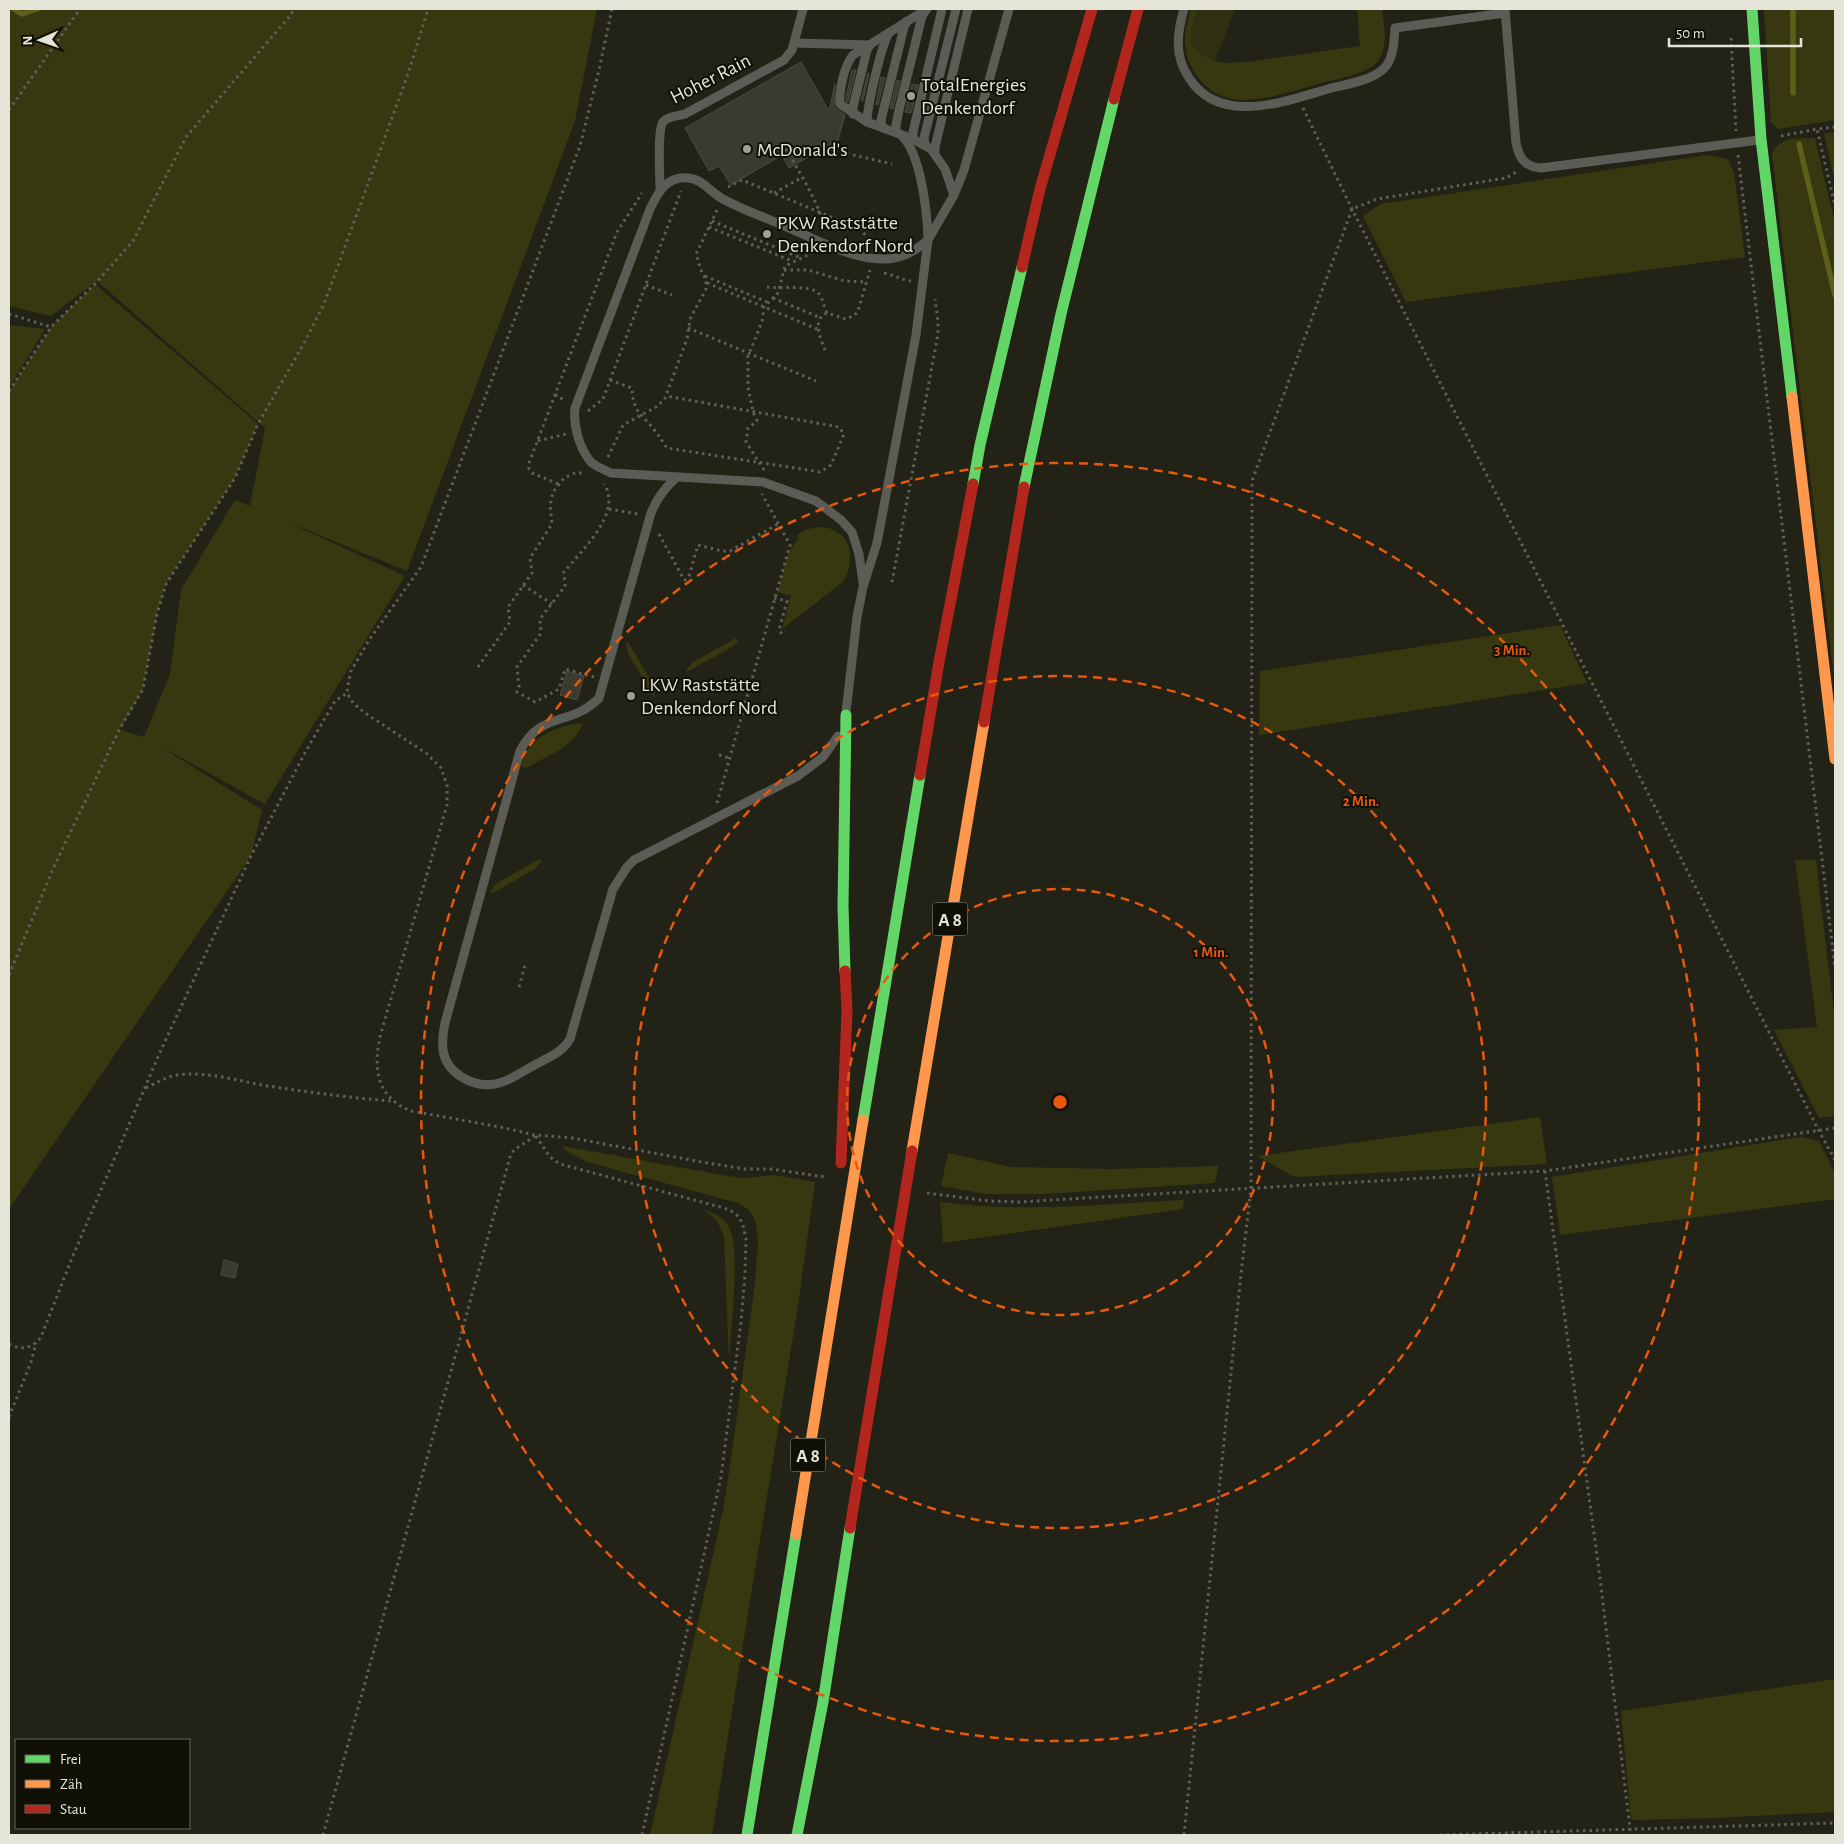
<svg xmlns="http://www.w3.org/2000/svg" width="1844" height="1844" viewBox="0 0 1844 1844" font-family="'Alegreya Sans',sans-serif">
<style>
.built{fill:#2f3012}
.green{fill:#383810}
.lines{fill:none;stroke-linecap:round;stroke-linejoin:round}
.stream{stroke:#5e5f1b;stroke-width:5.5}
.building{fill:#3a3a2f;stroke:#4b4b41}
.path{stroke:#60605a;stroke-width:3;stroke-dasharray:2.5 4;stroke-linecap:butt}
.lane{stroke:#5c5c56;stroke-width:9}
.fast{stroke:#63d668;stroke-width:11}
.slow{stroke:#ff974d;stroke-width:11}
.jam{stroke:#b3261e;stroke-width:11}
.ring{fill:none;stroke:#e8590c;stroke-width:2.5;stroke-dasharray:9 6}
.poi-dot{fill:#a0a193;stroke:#101006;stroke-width:2}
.labels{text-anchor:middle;stroke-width:4;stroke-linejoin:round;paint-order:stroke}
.shield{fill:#101006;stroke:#a4a598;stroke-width:1}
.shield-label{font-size:19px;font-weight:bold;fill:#e4e5d6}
.street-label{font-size:20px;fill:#e4e5d6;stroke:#101006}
.poi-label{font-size:20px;fill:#e4e5d6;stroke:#101006;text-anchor:start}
.centre{fill:#e8590c;stroke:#101006;stroke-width:2.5}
.ring-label{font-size:15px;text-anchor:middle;font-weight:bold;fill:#e8590c;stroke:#101006;stroke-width:4;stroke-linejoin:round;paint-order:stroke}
</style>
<rect width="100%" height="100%" fill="#222216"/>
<!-- built -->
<polygon class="built" points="1198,9 1235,9 1215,61 1198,52 1191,43 1191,30"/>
<!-- green -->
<g class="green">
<polygon points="9,9 597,9 575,121 407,571 287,522 405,576 265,804 158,745 262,810 251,856 9,1209 9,391 51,327 95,284 258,424 235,478 166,584 157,614 143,689 120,730 144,737 170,674 181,590 235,500 250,506 265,428 97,281 51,316 9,306"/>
<path d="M 1191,9 L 1198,9 L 1191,30 L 1191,43 L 1198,52 L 1215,61 L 1225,63 L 1247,62 L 1360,46 L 1357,9 L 1382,9 C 1384,24 1388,44 1380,58 C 1372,74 1335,79 1318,84 C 1277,95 1222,119 1194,71 C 1181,50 1184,31 1191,9 Z"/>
<polygon points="1764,9 1835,9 1835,120 1778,129 1771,122"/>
<polygon points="1835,132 1835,183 1824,134"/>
<path d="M 1815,138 L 1835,224 L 1835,686 L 1772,154 C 1781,135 1797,139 1815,138 Z"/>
<polygon points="1707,155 1727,159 1734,172 1745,257 1406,302 1363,216 1381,204"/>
<polygon points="9,325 45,329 9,388"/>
<path d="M 820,527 C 851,528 856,558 844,581 L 782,629 L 791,596 L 778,592 C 783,575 785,551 799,539 L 797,535 L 808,529 Z"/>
<polygon points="1560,625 1587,683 1259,735 1260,671"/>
<polygon points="736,638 738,641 732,647 687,672 687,669 693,662"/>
<polygon points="628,642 654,686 655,696 652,695 628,653 626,644"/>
<path d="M 580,723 L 582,725 C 574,747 545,757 526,768 L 522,767 C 523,739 557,726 580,723 Z"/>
<polygon points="539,859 542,861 535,869 493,893 490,892 496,884"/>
<polygon points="1795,860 1816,860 1835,1023 1835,1116 1819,1118 1774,1030 1817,1027"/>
<polygon points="1540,1117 1547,1164 1295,1177 1257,1156"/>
<polygon points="1801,1137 1819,1141 1835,1174 1835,1199 1560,1235 1552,1177"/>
<polygon points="563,1146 728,1176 746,1178 774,1175 815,1182 798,1306 712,1835 650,1835 723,1510 731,1459 755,1283 758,1242 756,1223 753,1216 749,1210 738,1203 587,1162 565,1150"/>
<polygon points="948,1153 1011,1167 1112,1169 1218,1166 1215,1183 1044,1194 986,1194 941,1186"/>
<path d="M 1184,1200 L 1183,1209 L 943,1243 L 940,1202 C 1021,1213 1103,1204 1184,1200 Z"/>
<path d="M 701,1209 C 713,1213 723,1216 729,1227 C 741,1248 730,1336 729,1364 L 724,1238 C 721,1225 714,1215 701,1209 Z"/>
<polygon points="1835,1679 1835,1812 1715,1818 1631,1820 1621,1711"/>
</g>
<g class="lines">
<!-- stream -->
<g class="stream">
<polyline points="14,9 22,14 37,9"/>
<polyline points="1793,9 1793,93"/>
<polyline points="1799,144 1835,295"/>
</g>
</g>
<!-- building -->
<g class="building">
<polygon points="801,62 829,111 835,84 834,107 845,115 838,140 789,168 782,155 731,185 719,166 709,171 685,128"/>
<polygon points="852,70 856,70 848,102 846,101 847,93"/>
<polygon points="868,73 869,74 863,101 861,101"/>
<polygon points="881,77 885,78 878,105 876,104"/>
<polygon points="897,80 900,81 893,109 890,108"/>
<polygon points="912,84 918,85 911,113 905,112"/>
<polygon points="567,671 584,676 577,700 560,695"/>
<polygon points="224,1260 238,1264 235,1278 221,1275"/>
</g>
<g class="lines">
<!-- path -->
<g class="path">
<path d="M 612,9 L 599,70 L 580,146 L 421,567 L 369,640 L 351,671 L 348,685 L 347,693 L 353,703 L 365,713 L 426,753 L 441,768 L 447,785 L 447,805 L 381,1033 C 373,1066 375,1097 411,1111 L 500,1127 L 535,1135 L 572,1138 L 702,1162 L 745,1169 L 771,1169 L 825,1177"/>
<polyline points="1731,38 1736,131"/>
<polyline points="1303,108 1352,209 1819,1131 1835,1160"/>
<polyline points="9,110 80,9"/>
<polyline points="1835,127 1817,129 1835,206"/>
<polyline points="1781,136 1817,129"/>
<polyline points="815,146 892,164"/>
<path d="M 786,149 C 796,167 826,213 823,231"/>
<polyline points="1738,155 1835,968"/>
<polyline points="728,187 742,180 843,222 861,228 871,245"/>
<polyline points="774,193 801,178"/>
<polyline points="712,221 801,258"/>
<polyline points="709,227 792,261"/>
<polyline points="784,270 808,270 845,281 867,282"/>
<path d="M 884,273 C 894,275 902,280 911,281"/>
<polyline points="705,276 767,302"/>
<polyline points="707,283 817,329"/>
<polyline points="646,285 672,295"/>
<path d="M 767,287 C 779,289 812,284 819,294 C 823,299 824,307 827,313"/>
<polyline points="773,298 821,318"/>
<polyline points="9,314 51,327"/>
<polyline points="688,328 816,381"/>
<path d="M 825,350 C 821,339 811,320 827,313 L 846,319 L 855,315 L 858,311 L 870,270"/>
<path d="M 610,380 L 632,388 C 633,410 639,412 652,427 C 658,434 662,441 667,448 L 820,472 L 831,465 L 844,434 L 839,427 L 666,396"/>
<polyline points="9,391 51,327 95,284 133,241 186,137 289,17 294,9"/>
<polyline points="555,395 561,397 563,403"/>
<polyline points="588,411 603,399 681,191"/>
<polyline points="538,441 566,434"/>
<polyline points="608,457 623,425 658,406 665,398 687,339 690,319 706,289 706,280 701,270 696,254 718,208"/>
<polyline points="764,470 746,442 748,428 757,421 753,412 748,387 748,356 762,322 764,307 778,293 785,266 814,252"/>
<polyline points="558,484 532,473 529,469 529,463 617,232 642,193"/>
<polyline points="609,509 638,514"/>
<polyline points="659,534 683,578 685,580 689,576 698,545 722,551 730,551 778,524"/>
<polyline points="892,582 938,334 938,321 935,299"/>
<polyline points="523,585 552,604"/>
<polyline points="774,598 787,601 779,630 782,634"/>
<polyline points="478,667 510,622 508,607 532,573 530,558 552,524 550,505 553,492 564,478 575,473 584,473"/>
<path d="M 594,677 L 565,669 L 559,689 L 535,702 L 517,692 L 519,687 L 517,667 L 541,633 L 540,619 L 565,586 L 564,572 C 581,551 623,513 604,484"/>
<polyline points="719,755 729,758"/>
<polyline points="717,803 790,545 762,494"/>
<polyline points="9,975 53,869 119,730 143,689 157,614 166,584 235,478 258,424 304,343 324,304 408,74 428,9"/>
<polyline points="519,987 525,965"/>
<path d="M 146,1088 C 156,1083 166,1077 177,1075 C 208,1071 238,1081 268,1086 C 309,1092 350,1098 392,1101"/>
<polyline points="536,1136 550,1157 560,1164 724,1208 733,1212 739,1217 743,1225 746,1239 745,1275 741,1322 721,1477 642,1835"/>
<polyline points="1545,1171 1600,1578 1630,1829 1630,1835"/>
<polyline points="927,1193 989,1201 1018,1202 1545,1171 1835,1128"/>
<path d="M 9,1344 C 21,1351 33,1348 41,1337 L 74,1253 L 161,1050 L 251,856 L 307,749 L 335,701 L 347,693"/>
<polyline points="9,1417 31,1362 36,1343"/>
<polyline points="323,1835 510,1157 514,1150 535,1136"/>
<polyline points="1184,1835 1241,1274 1251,1188 1252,481 1352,209 1377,199 1506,178 1518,171"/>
<polyline points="1440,1835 1835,1823"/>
</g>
<!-- lane -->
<g class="lane">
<path d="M 927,9 L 853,55 C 844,66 839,90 840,104 L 867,122 L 913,139 L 931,149 L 945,169 L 954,195"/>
<path d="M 1184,9 C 1177,33 1174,56 1189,78 C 1220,126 1283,102 1328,89 C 1346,84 1375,81 1387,65 C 1394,54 1394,40 1395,28 L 1505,13"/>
<path d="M 1505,9 L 1516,143 C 1519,158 1525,167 1541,168 L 1759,140"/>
<polyline points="795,43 870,45"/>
<polyline points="853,114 853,107 867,50 870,45"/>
<path d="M 867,122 C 867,107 881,46 889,33"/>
<polyline points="882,127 881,120 904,27 907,21"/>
<polyline points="896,132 896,125 899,110 922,16 926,10"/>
<path d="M 902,136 C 921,154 927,212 928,238"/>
<polyline points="913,139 913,132 942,9"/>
<polyline points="925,145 924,138 956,9"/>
<polyline points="935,154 935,147 968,9"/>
<path d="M 660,189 C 660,177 657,131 663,122 C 668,116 678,116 685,114 L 784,60 L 792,50 L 803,9"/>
<path d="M 677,477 C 664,488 657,498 651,513 L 599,698 C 571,727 541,710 520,751 L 445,1023 C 443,1032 442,1041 443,1050 C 446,1073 473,1088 495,1084 C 509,1082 521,1072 533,1066 C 547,1058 562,1053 570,1039 L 613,889 L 627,867 L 634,860 L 798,776 L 823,757 L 838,736"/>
<path d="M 863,583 L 859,554 L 852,532 L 841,520 L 816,501 L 763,482 L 611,473 C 605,470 594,466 590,461 C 579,447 573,425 575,408 L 650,209 C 658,192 667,176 688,178 C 703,179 711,193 723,199 C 741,209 761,216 780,224 C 809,236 852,260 884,259 C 902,259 915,251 928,240"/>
<polyline points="846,712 857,617 863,587 877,543 916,335 928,240 954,195 964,170 1009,9"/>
</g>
<!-- fast -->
<g class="fast">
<polyline points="1752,9 1761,139 1792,397"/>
<polyline points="973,484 980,445 1022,267"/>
<polyline points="1024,487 1061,314 1114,99"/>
<polyline points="845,971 843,906 846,715"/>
<polyline points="863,1120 920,775"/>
<polyline points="747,1835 796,1534"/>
<polyline points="797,1835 823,1702 850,1528"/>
</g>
<!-- slow -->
<g class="slow">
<polyline points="1792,397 1835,759"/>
<polyline points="912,1151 984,722"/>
<polyline points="796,1534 863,1120"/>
</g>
<!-- jam -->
<g class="jam">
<polyline points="1114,99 1138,9"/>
<polyline points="1022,267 1040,189 1092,9"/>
<polyline points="984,722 1024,487"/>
<polyline points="920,775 939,662 973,484"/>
<polyline points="841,1163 847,1011 845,971"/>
<polyline points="850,1528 912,1151"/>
</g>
</g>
<!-- distance rings -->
<g class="ring">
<circle cx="1060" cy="1102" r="213"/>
<circle cx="1060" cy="1102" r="426"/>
<circle cx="1060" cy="1102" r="639"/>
</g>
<!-- markers -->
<g class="poi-dot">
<circle cx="911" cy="96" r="5"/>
<circle cx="747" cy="149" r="5"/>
<circle cx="767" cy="234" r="5"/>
<circle cx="631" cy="696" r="5"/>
</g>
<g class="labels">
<!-- shield labels -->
<g class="shield">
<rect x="932.5" y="902.5" width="35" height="33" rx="4"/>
<rect x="790.5" y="1438.5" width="35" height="33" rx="4"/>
</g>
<g class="shield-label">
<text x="950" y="926">A 8</text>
<text x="808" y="1462">A 8</text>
</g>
<!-- street labels -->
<g class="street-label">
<text transform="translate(710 78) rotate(-27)" y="7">Hoher Rain</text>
</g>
<!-- poi labels -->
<g class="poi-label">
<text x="921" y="91">TotalEnergies<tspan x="921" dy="23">Denkendorf</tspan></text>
<text x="757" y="156">McDonald's</text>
<text x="777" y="229">PKW Raststätte<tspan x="777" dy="23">Denkendorf Nord</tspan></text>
<text x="641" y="691">LKW Raststätte<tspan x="641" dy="23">Denkendorf Nord</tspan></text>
</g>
</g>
<circle cx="1060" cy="1102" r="8" class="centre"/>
<g class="ring-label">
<text x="1512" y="655">3 Min.</text>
<text x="1361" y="806">2 Min.</text>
<text x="1211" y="957">1 Min.</text>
</g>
<!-- border -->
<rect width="1844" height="1844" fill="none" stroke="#e4e5d6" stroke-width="20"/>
<!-- legend -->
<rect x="15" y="1739" width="175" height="90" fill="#101006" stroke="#656559"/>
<rect x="25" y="1755" width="25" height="8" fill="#63d668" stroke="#656559"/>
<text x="60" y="1764" font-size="15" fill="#e4e5d6">Frei</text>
<rect x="25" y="1780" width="25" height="8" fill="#ff974d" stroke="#656559"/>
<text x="60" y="1789" font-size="15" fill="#e4e5d6">Zäh</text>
<rect x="25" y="1805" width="25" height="8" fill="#b3261e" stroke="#656559"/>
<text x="60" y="1814" font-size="15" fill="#e4e5d6">Stau</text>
<!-- north arrow -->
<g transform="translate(40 40) rotate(268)" stroke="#101006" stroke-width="4" paint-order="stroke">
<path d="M0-4L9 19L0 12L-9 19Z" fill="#e4e5d6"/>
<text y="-8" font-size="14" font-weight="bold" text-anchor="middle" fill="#e4e5d6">N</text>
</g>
<!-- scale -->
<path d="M1669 38v8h132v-8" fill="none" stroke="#e4e5d6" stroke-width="2.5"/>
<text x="1676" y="38" font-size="15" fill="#e4e5d6" stroke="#101006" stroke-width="4" paint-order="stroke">50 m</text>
</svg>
